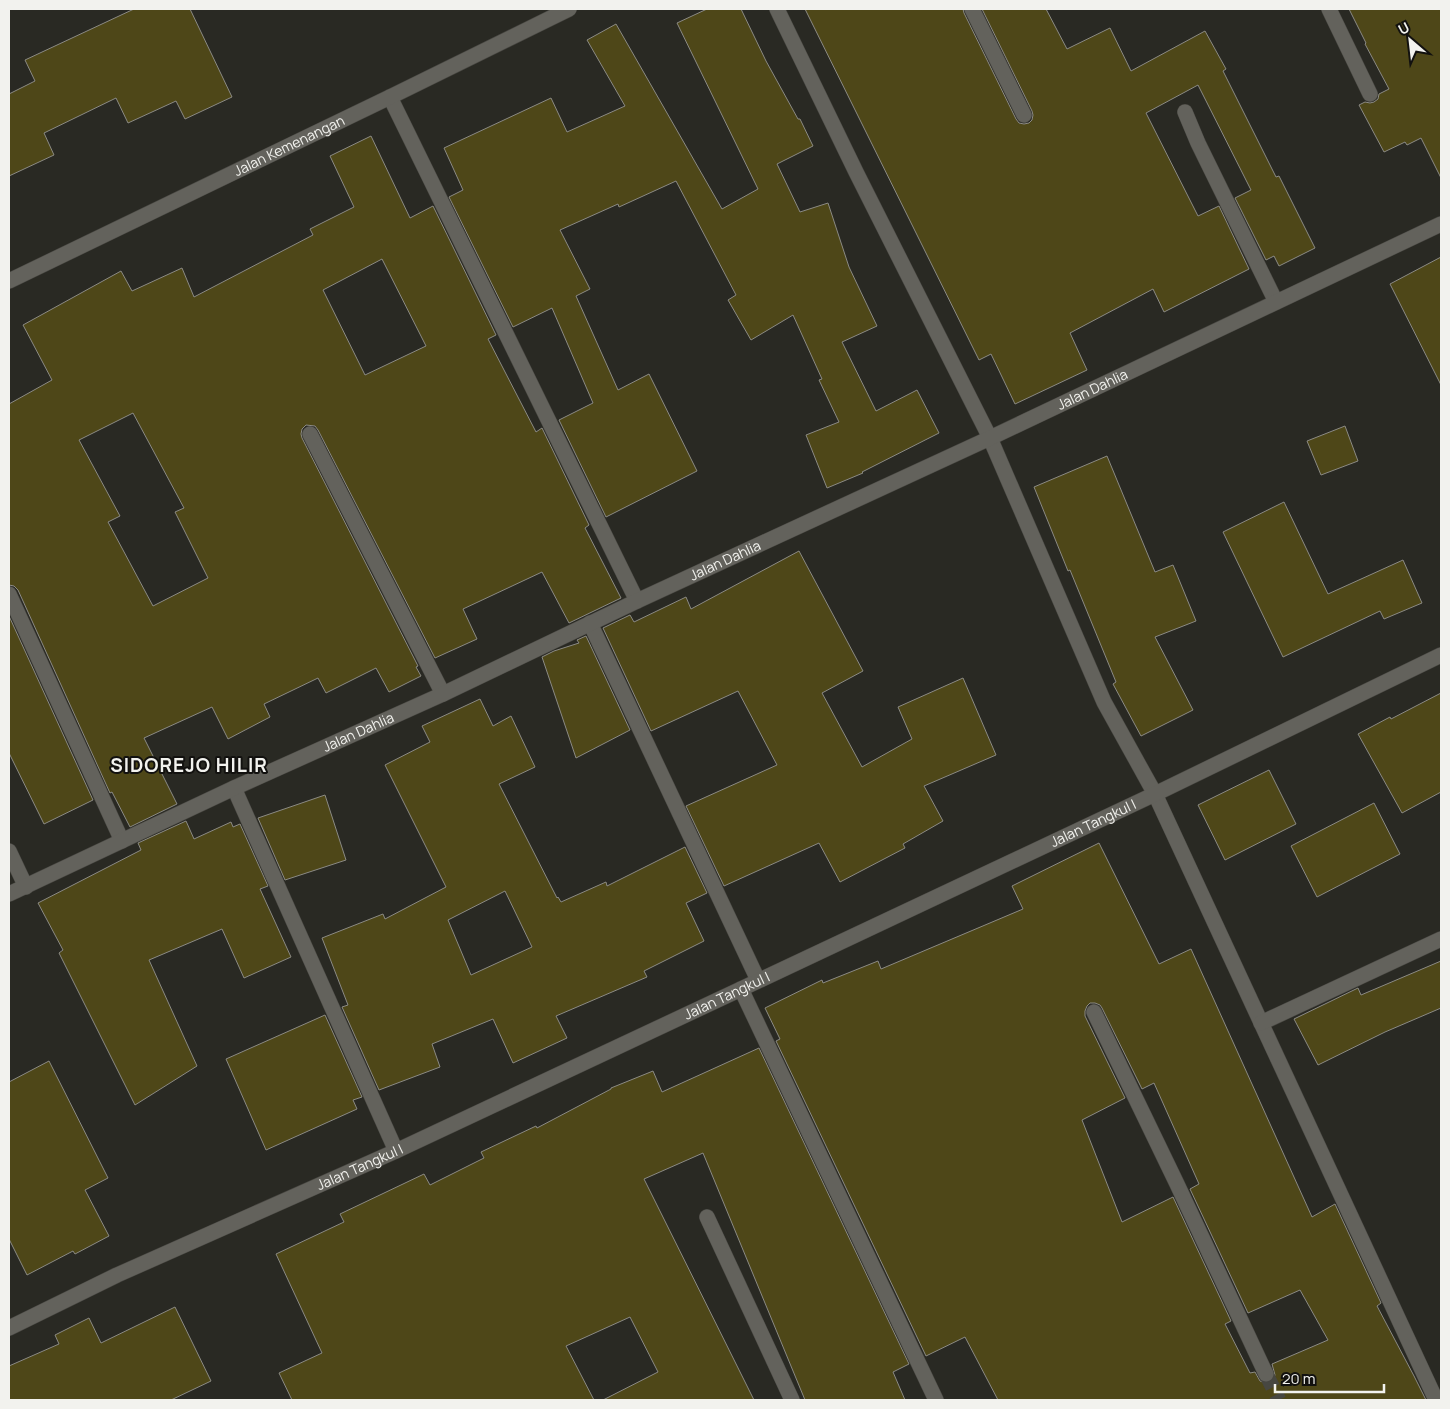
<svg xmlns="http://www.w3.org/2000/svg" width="1450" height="1409" viewBox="0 0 1450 1409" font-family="Manrope,sans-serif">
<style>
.building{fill:#4e4718;stroke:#8b8a84;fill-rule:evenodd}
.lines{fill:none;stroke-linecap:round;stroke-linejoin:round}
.minor-tunnel{stroke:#474741;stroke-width:15;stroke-dasharray:15 8;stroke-linecap:butt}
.service-casing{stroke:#484742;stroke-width:16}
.minor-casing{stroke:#484742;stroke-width:16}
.service{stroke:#63625c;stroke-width:15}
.minor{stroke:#63625c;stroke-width:15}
.labels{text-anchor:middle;stroke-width:4;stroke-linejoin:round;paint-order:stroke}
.street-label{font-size:14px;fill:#f2f2ee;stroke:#12110f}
.district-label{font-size:19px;font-weight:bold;letter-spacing:1px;fill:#f2f2ee;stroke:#12110f}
</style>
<rect width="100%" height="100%" fill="#292923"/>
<!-- building -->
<g class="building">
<polygon points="134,9 190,9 232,97 185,119 176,101 128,123 116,98 44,133 54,155 9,176 9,94 35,81 25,60"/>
<polygon points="707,9 741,9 766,61 798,119 800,119 813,146 777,164 800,212 828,203 849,267 877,326 842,342 876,411 917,390 939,433 862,472 863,473 827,488 806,435 839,422 819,380 822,379 793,315 751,340 728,300 736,295 676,181 619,207 618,204 560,230 590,289 576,296 618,390 649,374 697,471 606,517 559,420 593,403 552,308 513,327 449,197 463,190 444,148 551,98 567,132 625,106 587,40 616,24 722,209 758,189 677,23"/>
<polygon points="805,9 963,9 964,13 1016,119 1019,123 1024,124 1029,123 1032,120 1033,115 1032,111 982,9 1046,9 1067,49 1110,28 1131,71 1205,31 1226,69 1223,71 1276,177 1279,176 1315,248 1279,266 1274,256 1266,260 1235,198 1251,190 1198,85 1146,113 1198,216 1219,206 1249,269 1164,312 1153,289 1070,333 1087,370 1015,404 991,354 979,360"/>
<polygon points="1349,9 1441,9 1441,178 1421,138 1407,145 1405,142 1384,152 1359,105 1365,102 1370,103 1374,102 1378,99 1379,94 1389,89 1365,44 1366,43"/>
<path d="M 371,136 L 410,218 L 433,206 L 496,335 L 488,339 L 536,432 L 542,428 L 589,525 L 585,528 L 621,598 L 569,623 L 542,572 L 463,609 L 477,639 L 435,658 L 318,430 L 315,426 L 306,425 L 302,429 L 301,434 L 302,438 L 418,666 L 416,667 L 421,676 L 389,692 L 376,668 L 326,693 L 318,678 L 264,704 L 270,717 L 228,739 L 212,707 L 144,738 L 177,804 L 130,827 L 112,792 L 110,793 L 18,590 L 14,586 L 9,585 L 9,404 L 52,380 L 23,325 L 121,271 L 132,291 L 182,268 L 194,297 L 313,235 L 310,229 L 354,207 L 330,156 ZM 382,259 L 426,346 L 365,375 L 323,290 ZM 133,413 L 184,508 L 175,512 L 208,578 L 153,606 L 108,522 L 120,516 L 79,440 Z"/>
<polygon points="1441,257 1441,385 1390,284"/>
<polygon points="1345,426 1358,461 1321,475 1307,441"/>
<polygon points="1107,456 1155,572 1173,565 1196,621 1155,637 1193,710 1141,736 1113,684 1116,682 1070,570 1068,571 1034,487"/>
<polygon points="1284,502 1328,594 1403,560 1422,603 1384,619 1380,611 1283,657 1223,532"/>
<polygon points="799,551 863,671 822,693 862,767 912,739 898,707 963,678 996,755 924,786 943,821 903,844 905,848 840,882 819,843 724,886 686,806 777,765 738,691 651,731 603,628 630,615 634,622 686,597 691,609"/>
<polygon points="9,616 93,800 44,824 9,753"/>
<polygon points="586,636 630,730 576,758 542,657 554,651 579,643 577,640"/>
<polygon points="1441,693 1441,792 1402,813 1358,734 1390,717 1391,719"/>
<path d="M 480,699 L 493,726 L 511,716 L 535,767 L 499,784 L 557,898 L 558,897 L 561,902 L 606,882 L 607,886 L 685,847 L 707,893 L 686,903 L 704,941 L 644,971 L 647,977 L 556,1016 L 567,1038 L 513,1063 L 493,1019 L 432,1044 L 440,1067 L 379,1090 L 342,1007 L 348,1005 L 322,938 L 383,914 L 385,919 L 446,887 L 385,765 L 430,742 L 422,726 ZM 505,891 L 532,947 L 471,975 L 448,920 Z"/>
<polygon points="1269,770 1296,824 1225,860 1198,805"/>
<polygon points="325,795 346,860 285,880 258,818"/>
<polygon points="1374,803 1400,854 1317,897 1291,846"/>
<polygon points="186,821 194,839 231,822 233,827 240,824 268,886 260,889 291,957 244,978 222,929 149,960 197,1066 135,1105 59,953 63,950 38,903 141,850 138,843"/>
<path d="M 1099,843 L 1159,964 L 1191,949 L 1312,1217 L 1335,1204 L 1381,1303 L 1377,1306 L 1414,1376 L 1426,1400 L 998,1400 L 965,1337 L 926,1356 L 776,1041 L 780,1039 L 765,1008 L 822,980 L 823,983 L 878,961 L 881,969 L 1023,909 L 1012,886 ZM 1095,1003 L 1100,1005 L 1102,1008 L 1142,1089 L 1154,1083 L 1199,1184 L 1190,1189 L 1248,1313 L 1300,1290 L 1328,1340 L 1272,1364 L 1275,1375 L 1273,1380 L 1270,1383 L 1265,1383 L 1260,1381 L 1255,1372 L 1250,1373 L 1225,1324 L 1231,1321 L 1173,1197 L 1122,1222 L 1082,1120 L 1125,1098 L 1085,1016 L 1085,1011 L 1087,1006 L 1090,1003 Z"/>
<polygon points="1441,961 1441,1008 1385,1032 1318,1065 1294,1019 1358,988 1361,995"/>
<polygon points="325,1015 362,1097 353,1100 357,1109 266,1150 226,1059"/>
<polygon points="759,1048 909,1364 893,1372 905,1400 805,1400 703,1153 644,1179 754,1400 603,1400 658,1372 630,1317 566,1346 594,1400 292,1400 279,1373 322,1353 276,1254 344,1222 340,1214 424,1174 430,1185 484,1158 481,1152 536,1126 537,1128 611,1089 611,1088 653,1071 662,1092"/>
<polygon points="49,1061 108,1178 85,1190 109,1236 75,1254 73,1251 27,1275 9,1239 9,1082"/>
<polygon points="175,1307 211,1381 171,1400 9,1400 9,1366 59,1344 55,1335 89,1318 101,1343"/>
</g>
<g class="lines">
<!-- minor-tunnel -->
<polyline class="minor-tunnel" points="1266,1374 1279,1400"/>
<defs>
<polyline id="service" points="707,1217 792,1400"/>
<g id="minor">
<polyline points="777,9 856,172 990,438 1104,702 1155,794 1436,1400"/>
<polyline points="972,9 1024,115"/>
<polyline points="1329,9 1370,94"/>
<polyline points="390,97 637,601"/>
<polyline points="1185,112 1198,143 1276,302"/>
<path id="s1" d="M 9,281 L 390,97 L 569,9"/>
<polyline points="310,434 443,694"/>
<polyline points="9,594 122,841"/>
<polyline points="590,623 758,980"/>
<polyline points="234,788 396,1151"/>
<polyline points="9,851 26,887"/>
<path id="s2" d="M 9,894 L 234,788 L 443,694 L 637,601 L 990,438 L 1441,224"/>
<polyline points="741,989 936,1400"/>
<polyline points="1094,1012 1177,1184 1266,1374"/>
<polyline points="1261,1023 1441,939"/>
<path id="s3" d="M 9,1328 L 117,1275 L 396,1151 L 741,989 L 1155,794 L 1441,655"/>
</g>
</defs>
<!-- service casing -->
<use href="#service" class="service-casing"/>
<!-- minor casing -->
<use href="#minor" class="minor-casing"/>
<!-- service -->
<use href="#service" class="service"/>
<!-- minor -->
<use href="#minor" class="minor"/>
</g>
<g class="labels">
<!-- street labels -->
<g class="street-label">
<text dy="5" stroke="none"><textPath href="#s1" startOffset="311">Jalan Kemenangan</textPath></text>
<text dy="5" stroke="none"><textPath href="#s2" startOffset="1195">Jalan Dahlia</textPath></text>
<text dy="5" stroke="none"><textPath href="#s2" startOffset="790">Jalan Dahlia</textPath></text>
<text dy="5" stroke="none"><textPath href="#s2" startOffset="385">Jalan Dahlia</textPath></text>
<text dy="5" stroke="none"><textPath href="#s3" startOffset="1196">Jalan Tangkul I</textPath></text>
<text dy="5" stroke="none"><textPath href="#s3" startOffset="791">Jalan Tangkul I</textPath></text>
<text dy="5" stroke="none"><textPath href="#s3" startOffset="386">Jalan Tangkul I</textPath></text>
</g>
<!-- district labels -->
<g class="district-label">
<text x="189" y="772">SIDOREJO HILIR</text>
</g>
</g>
<!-- border -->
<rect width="1450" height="1409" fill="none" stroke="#f2f2ee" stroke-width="20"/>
<!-- north arrow -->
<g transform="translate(1410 40) rotate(332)" stroke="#12110f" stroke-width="4" paint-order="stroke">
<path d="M0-4L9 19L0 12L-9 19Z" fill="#f2f2ee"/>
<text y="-8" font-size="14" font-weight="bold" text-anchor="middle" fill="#f2f2ee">U</text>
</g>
<!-- scale -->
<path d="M1275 1384v8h109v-8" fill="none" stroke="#f2f2ee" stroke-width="2.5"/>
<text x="1282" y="1384" font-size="15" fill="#f2f2ee" stroke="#12110f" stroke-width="4" paint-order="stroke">20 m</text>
</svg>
